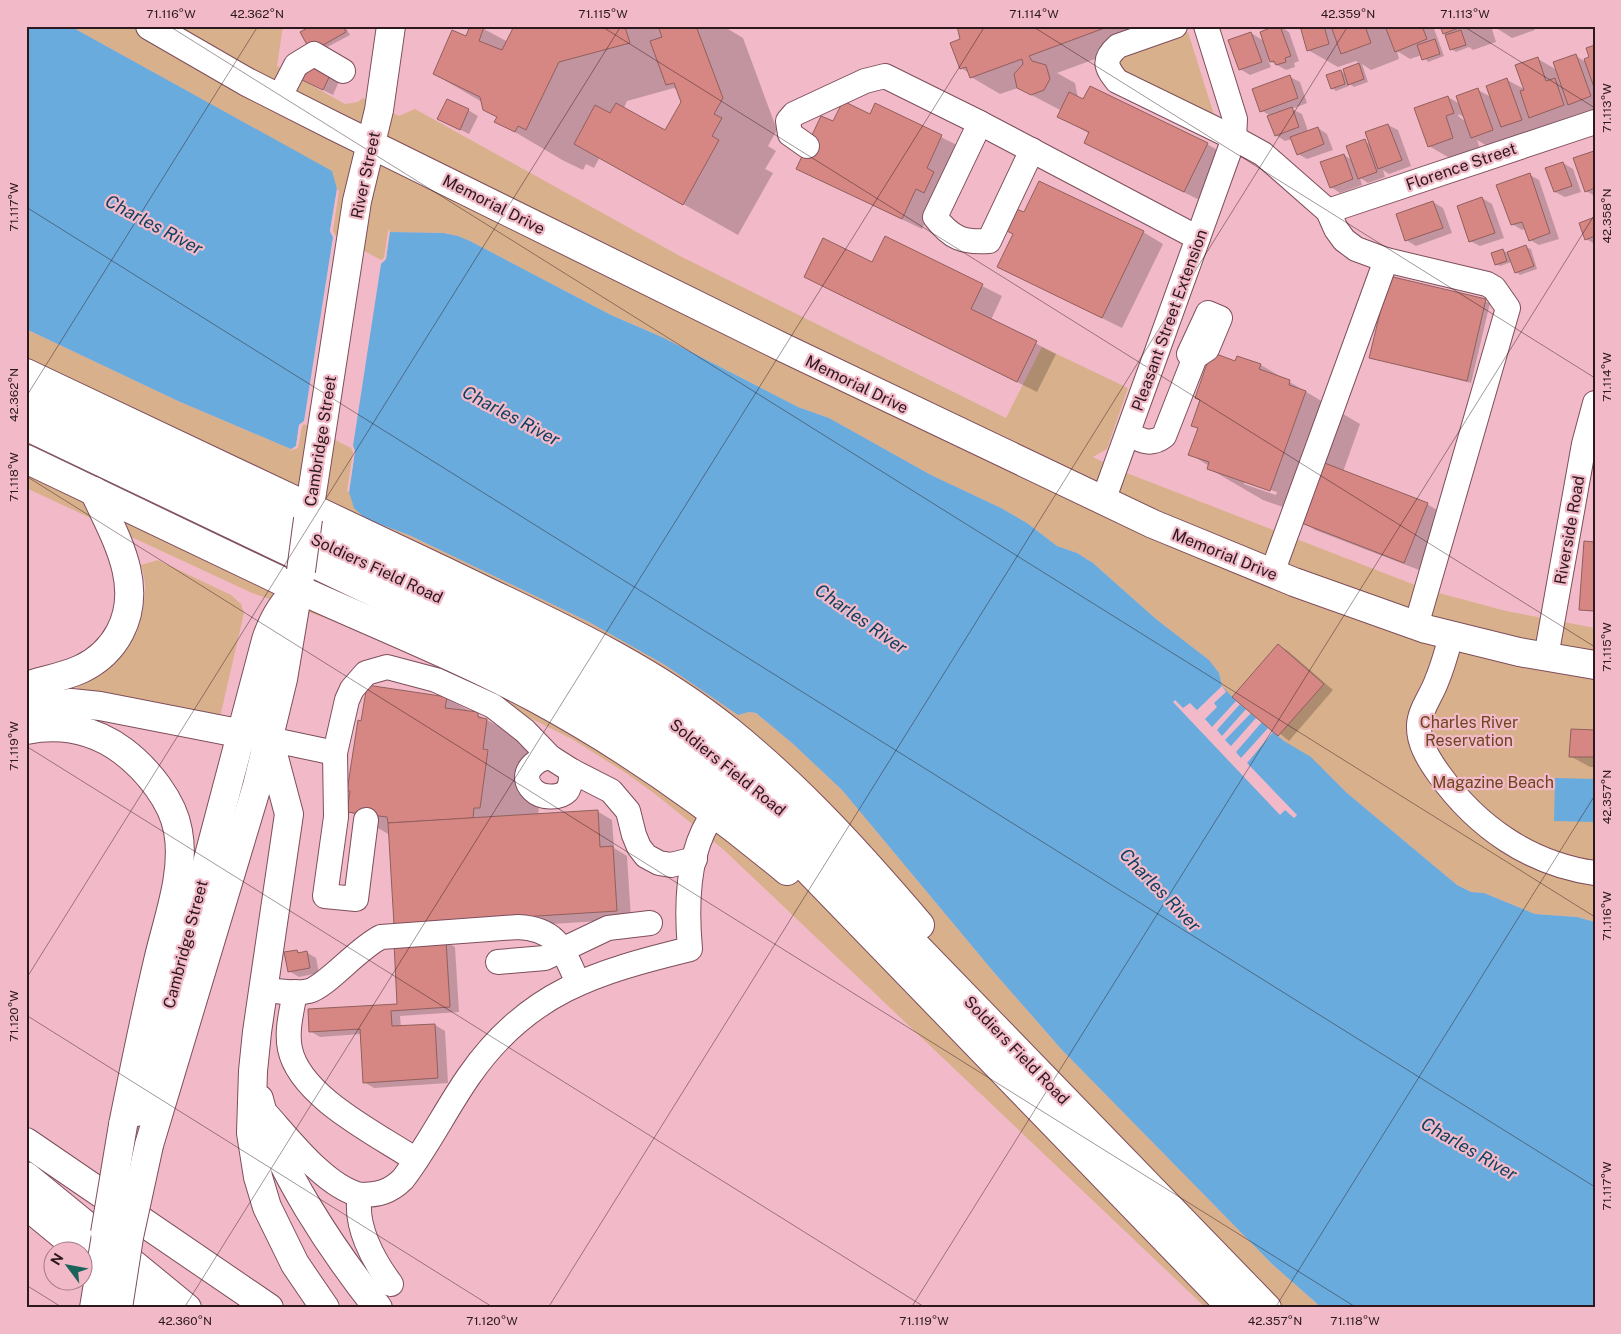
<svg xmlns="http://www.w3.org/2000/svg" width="1621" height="1334" viewBox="0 0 1621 1334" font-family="'Public Sans',sans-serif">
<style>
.green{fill:#d9b08c}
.water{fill:#69abdc}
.pier{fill:#f2bac8}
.shadow{fill:#0003;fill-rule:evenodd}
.building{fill:#d68784;stroke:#915f5c}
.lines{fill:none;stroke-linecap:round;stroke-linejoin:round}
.minor-casing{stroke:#7d4e5b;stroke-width:26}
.major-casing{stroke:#7d4e5b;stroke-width:30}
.highway-casing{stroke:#7d4e5b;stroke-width:30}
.minor{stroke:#fff;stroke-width:24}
.major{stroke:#fff;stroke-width:28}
.highway{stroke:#fff;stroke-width:28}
.major-bridge-casing{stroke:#7d4e5b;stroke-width:30;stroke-linecap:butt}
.highway-bridge-casing{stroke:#7d4e5b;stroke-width:30;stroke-linecap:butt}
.major-bridge{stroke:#fff;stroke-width:28}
.highway-bridge{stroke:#fff;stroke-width:28}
.ticks{fill:none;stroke:#2c181d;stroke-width:1;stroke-opacity:0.45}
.labels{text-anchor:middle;stroke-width:4.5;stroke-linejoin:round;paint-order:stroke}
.street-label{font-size:16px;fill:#2c181d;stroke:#f2bac8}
.park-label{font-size:16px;fill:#6d451e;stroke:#f2bac8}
.water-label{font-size:18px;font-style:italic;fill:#0e4162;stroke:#f2bac8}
.neatline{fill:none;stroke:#2c181d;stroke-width:2}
.ticks-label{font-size:12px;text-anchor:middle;fill:#2c181d}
</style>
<rect width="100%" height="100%" fill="#f2bac8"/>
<!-- green -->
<g class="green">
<polygon points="70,26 283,26 277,66 345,104 358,102 363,98 399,116 415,109 680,256 1006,418 1042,347 1128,388 1107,449 1093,457 1119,470 1428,590 1506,611 1595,628 1595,922 1577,917 1535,914 1484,893 1471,892 1457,885 1347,793 1325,771 1284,741 1236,701 1222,686 1219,673 1209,660 1156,619 1093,563 1077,553 1057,546 1027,523 1001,508 931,475 829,418 798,407 664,338 611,315 470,241 458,236 444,233 390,232 386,259 381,263 333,237 330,231 337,189 331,171"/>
<polygon points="1188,32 1215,118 1115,72 1116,56"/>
<polygon points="26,329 178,401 291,449 296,446 299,425 304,421 353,447 355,451 349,492 366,519 409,535 589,622 665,665 738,715 749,712 756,713 792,743 842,790 992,970 1062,1050 1272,1264 1322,1308 1206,1308 724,850 659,797 629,775 572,739 512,709 489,690 369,633 252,593 26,488"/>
<path d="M 158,560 L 231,595 L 241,604 L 244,613 L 220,717 L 80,690 L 73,684 C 85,680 97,676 108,668 C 131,653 144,618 145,591 C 146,583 143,573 141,565 Z"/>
</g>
<!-- water -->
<g class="water">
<polygon points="26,26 70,26 332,171 337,189 330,231 333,237 381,263 386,259 390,232 444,233 458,236 470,241 611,315 664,338 798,407 829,418 931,475 1001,508 1027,523 1057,546 1077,553 1093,563 1156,619 1209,660 1219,673 1222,686 1236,701 1284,741 1311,757 1347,793 1457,885 1471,892 1484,893 1535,914 1577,917 1595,922 1595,1308 1322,1308 1272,1264 1062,1050 992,970 842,790 792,743 756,713 749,712 738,715 665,665 589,622 409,535 366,519 354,508 349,492 355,451 353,446 304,421 299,425 296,446 291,449 178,401 26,329"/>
<polygon points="1555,778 1595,779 1595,822 1554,821"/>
</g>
<!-- pier -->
<g class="pier">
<polygon points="337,189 339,191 333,231 335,235 381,260 384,258 388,231 390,229 386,259 381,264 353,446 355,451 349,492 347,491 353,452 351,448 304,424 302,426 298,448 289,451 296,446 299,425 304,421 333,237 330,231"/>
<polygon points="1222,686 1226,692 1214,703 1217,707 1205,719 1212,727 1236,701 1240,704 1217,730 1222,736 1246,709 1251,713 1225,740 1231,746 1256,718 1262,722 1236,752 1241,758 1268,728 1273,732 1247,763 1297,815 1294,818 1285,810 1280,815 1173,702 1175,700 1183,708 1190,703 1197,710"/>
</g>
<!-- shadow -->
<g class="shadow">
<polygon points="313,26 345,26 350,35 316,53"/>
<path d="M 471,26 L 484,29 L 508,42 L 516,26 L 723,26 L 743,38 L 777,130 L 768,146 L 776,151 L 765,169 L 773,173 L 738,235 L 600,157 L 594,168 L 586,164 L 583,170 L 564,161 L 496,121 L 498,117 L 482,102 L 434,74 L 467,38 ZM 674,88 L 678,91 L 682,102 L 665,132 L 624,108 L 627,101 Z"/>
<polygon points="961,26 1185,26 1057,73 1075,83 1078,98 1207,144 1236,161 1214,207 1115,159 1085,143 1090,134 1059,117 1062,111 1018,88 1000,94 971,77 969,73 961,68"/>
<polygon points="1280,26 1289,32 1299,61 1294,63 1295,67 1286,70 1268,60 1271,67 1250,75 1240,69 1251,33 1264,41"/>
<polygon points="1301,26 1433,26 1444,56 1428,62 1422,55 1410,59 1397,51 1399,59 1371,70 1362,64 1368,82 1354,87 1348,83 1349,86 1336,91 1332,88 1341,71 1346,75 1344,70 1361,64 1356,61 1338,67 1308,50"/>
<polygon points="1441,26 1491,26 1496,42 1473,50 1469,47 1456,52 1451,49"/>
<polygon points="1493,26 1533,26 1535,30 1512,38"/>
<path d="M 1595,46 L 1595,119 L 1501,154 L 1477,140 L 1482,155 L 1458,163 L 1429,146 L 1448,97 L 1460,104 L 1478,90 L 1491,97 L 1507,80 L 1526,90 L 1538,59 L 1557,70 L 1576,56 L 1584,61 L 1590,58 ZM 1459,114 L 1465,118 L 1465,121 L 1458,116 Z"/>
<polygon points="331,74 340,79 333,95 313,85"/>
<polygon points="1290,77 1300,82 1307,103 1292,109 1302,114 1308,131 1318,128 1327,134 1333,150 1307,159 1298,154 1292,139 1285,141 1276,135 1271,116 1262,111"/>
<polygon points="876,105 961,147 922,229 798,169 834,123 871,115"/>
<polygon points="468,110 478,116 469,134 449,124"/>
<polygon points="1388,125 1398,130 1411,166 1389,174 1383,170 1385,177 1368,183 1360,178 1362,185 1340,193 1331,187 1344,155 1352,160 1364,141 1371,145"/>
<polygon points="1594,152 1595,153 1595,196 1586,191"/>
<polygon points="1563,163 1573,169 1581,192 1565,197 1555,192"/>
<polygon points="1530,175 1539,180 1559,239 1539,245 1530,240 1526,228 1522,230 1512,224"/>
<polygon points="1482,198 1492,204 1504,238 1480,246 1470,241"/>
<polygon points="1433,202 1443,208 1452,233 1416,246 1406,240"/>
<polygon points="1024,214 1143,232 1163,244 1122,328 999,267"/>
<polygon points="1595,219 1595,244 1586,239"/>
<polygon points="885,237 1002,296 991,320 1056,354 1037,392 806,277 872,263"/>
<polygon points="1526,247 1531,249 1537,269 1520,275 1516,272 1512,262 1500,266 1496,264 1503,250 1507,253"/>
<polygon points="1390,277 1490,303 1471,383 1371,357"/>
<path d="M 1236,363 L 1261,365 L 1360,424 L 1343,472 L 1427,504 L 1442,513 L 1419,570 L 1315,530 L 1300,521 L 1303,514 L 1263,500 L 1208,468 L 1209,466 L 1190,454 L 1199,429 L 1193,425 ZM 1244,481 L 1277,492 L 1276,495 L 1244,484 Z"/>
<polygon points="1595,543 1595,612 1580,609"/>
<polygon points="1278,645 1288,651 1333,690 1289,741 1234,697"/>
<polygon points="446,698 533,745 538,780 542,783 538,815 597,811 612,820 614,848 627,856 631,919 410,933 390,835 348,811 351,792 348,790"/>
<polygon points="1595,731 1595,767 1590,767 1570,756"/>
<polygon points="446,942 455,947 459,1012 400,1016 401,1027 435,1025 445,1031 448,1083 374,1088 364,1082 361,1034 320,1037 310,1031 398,1005"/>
<polygon points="297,951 302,953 306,952 316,958 319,973 299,977 289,971"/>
</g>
<!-- building -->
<g class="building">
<polygon points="311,26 343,26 346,32 311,52 300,32"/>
<polygon points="470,26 484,27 479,41 502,50 514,26 629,26 625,27 630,43 559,62 526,130 518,126 515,132 494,122 497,117 483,110 480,97 433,74 452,30 466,36"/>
<polygon points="658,26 696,26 723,98 714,114 722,118 712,136 719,140 683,205 574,144 595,105 610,113 616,103 665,130 681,102 674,83 666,85 650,41 662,37"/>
<polygon points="1110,26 1029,56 1032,61 1046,65 1050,79 1044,90 1031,95 1017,88 1014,74 1023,64 1022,59 970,78 966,67 960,69 950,43 960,39 957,26"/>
<polygon points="1275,26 1280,26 1291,56 1285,58 1286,62 1276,65 1274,61 1270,62 1260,32"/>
<polygon points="1300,26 1324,26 1329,44 1307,51"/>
<polygon points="1331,26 1365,26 1371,43 1341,54"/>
<polygon points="1385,26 1422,26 1427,39 1395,52"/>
<polygon points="1440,26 1464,26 1443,34"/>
<polygon points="1461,30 1466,45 1450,50 1445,35"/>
<polygon points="1251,32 1262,62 1239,70 1228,40"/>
<polygon points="1435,39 1440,54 1422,60 1417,45"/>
<polygon points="1595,45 1595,90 1584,59 1589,57 1586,48"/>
<polygon points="1576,54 1591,96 1568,105 1553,62"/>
<polygon points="1538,57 1546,81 1555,78 1564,105 1529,118 1520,91 1524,90 1515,65"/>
<polygon points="311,63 331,73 323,90 302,80"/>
<polygon points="1359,63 1364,79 1348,85 1343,69"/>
<polygon points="1341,70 1345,84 1331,89 1326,75"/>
<polygon points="1290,75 1298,98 1260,112 1252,89"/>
<polygon points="1507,78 1522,120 1501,127 1486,86"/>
<polygon points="1090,86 1208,143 1184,192 1084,143 1089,132 1057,117 1069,92 1083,99"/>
<polygon points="1478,88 1493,130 1471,138 1456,96"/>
<polygon points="1448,96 1454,113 1446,116 1453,138 1428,147 1414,108"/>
<polygon points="447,99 469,109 460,130 437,119"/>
<polygon points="843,101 870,114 875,103 942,135 927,168 934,172 924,193 916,189 902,219 796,169 821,116 833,121"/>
<polygon points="1292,107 1299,127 1275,136 1267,116"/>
<polygon points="1388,124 1402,160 1378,169 1365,132"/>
<polygon points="1318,127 1324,144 1297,155 1290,137"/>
<polygon points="1365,139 1377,172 1358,179 1346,146"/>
<polygon points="1594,151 1595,188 1585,192 1573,158"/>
<polygon points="1344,154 1353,179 1330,188 1320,162"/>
<polygon points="1563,162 1572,186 1554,192 1545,168"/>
<polygon points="1530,173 1550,233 1529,241 1522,222 1511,225 1496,185"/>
<polygon points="1039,181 1144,231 1102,318 997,267 1013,234 1005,230 1016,209 1024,212"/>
<polygon points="1482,197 1495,233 1469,242 1457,206"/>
<polygon points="1433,201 1443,228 1405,241 1396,214"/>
<polygon points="1595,217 1595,236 1585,240 1579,223"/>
<polygon points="885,236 983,284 971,309 1037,341 1017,382 804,277 823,238 872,262"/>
<polygon points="1526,245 1534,266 1515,273 1507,252"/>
<polygon points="1503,249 1507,261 1495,265 1491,253"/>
<polygon points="1389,276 1486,299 1467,381 1369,358"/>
<polygon points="1211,352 1235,361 1237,356 1261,364 1259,369 1290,380 1289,385 1306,391 1270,491 1207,469 1209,462 1188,455 1198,428 1191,426 1200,400 1195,398"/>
<polygon points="1322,462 1428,503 1404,563 1299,522"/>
<polygon points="1584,541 1595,542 1595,611 1579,610"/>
<polygon points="1278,644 1324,684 1278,736 1232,697"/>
<polygon points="367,685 447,697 445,708 478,712 478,717 487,719 483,749 488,750 480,808 474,808 473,818 388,823 387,817 347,812 350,791 347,791 358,720 361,721"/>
<polygon points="1571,729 1595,730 1595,757 1569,757"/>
<polygon points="598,810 600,847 613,846 617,911 394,925 388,823"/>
<polygon points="446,940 450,1007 391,1011 392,1026 435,1024 438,1078 363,1083 360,1029 309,1032 308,1009 397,1004 394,943"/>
<polygon points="297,950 298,953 307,951 310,968 288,972 284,952"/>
</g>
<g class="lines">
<defs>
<g id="minor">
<path d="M 1175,26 L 1118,46 C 1102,60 1106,67 1117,81 L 1234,138 L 1263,154 L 1328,211 L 1336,229 L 1344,240 L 1356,249 L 1386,260 L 1487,284 L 1494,288 L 1508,308 L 1416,626"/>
<polyline points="279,98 296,65 314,54 343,71"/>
<path d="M 980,123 L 935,217 C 951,238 963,243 989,241 L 1032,150"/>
<polyline points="807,146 790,134 788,121 794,114 865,81 885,76 980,123 1198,238"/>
<polyline points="1328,211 1595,122"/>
<path d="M 1128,434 C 1142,441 1151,446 1164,436 L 1195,357 L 1207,349 L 1220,318 L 1208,313 L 1189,354"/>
<polyline points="1103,501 1234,138 1235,119 1206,26"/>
<polyline points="1272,573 1386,260"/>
<path d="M 1451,636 C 1447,651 1443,666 1437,680 C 1432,695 1420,709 1419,725 C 1418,743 1429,760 1439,774 C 1477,827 1530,864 1595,873"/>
<polyline points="1546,657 1584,444 1595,403"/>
<polyline points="269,739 335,753"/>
<path d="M 550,757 C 534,759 518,775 533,790 C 541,798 559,799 567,791 C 571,786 571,777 572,771"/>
<polyline points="366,820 356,899 325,896 336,817 335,753 347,700 352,689 366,673 387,667 436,680 493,706 525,731 550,757 572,771 611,791 628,811 634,835 639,847 646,856 659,863 671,865 695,859"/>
<polyline points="498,962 545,958 608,928 650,923"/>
<path d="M 262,989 C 277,991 294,995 309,991 C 327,986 358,948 381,937 L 518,927 C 558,929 563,950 578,983"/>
<path d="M 295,992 C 292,1010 286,1031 290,1049 C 300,1097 377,1134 416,1160"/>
<path d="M 263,1110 C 288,1137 324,1186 360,1195"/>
<path d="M 391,1284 C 373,1260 354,1225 360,1195 C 378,1195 390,1192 403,1179 C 428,1146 446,1109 469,1076 C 527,992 596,972 690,949 C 686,905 687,848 715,812"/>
</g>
<g id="major">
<polyline points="26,373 309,507"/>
<polyline points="26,459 298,589"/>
<polyline points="308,519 357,201 379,110 391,26"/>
<path d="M 137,1112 L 183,954 L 266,640 C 273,619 282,603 298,589"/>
<polyline points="149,1145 257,786 283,679 301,571"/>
</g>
<g id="highway">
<polyline points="150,26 247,82 334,126 784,348 1153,524 1294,582 1426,629 1519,652 1595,665"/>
<polyline points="26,399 552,651 611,683 669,718 723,758 822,849 1267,1308"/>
<path d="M 26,426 L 557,680 C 639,723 711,775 778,839 L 1232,1308"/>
<path d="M 309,507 C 370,536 430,564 490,593 C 574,633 657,673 729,731 C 800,788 861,856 920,925"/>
<path d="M 298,589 C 377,625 458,657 535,698 C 624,746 709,806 787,871"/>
<path d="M 26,686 C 44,680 64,677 81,669 C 98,661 111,649 120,632 C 145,584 114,535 94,491"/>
<polyline points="26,709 71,703 100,706 269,739 289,814 257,1032 253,1071 251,1133 258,1177 267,1207 295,1264 325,1308"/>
<path d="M 26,730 C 61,723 95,730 123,751 C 147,769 173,801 178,831 C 186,873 167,921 158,961 C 145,1016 134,1070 123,1125"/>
<path d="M 259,1099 C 274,1165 336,1255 378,1308"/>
<polyline points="26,1142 269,1308"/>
<polyline points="26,1176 187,1308"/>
<polyline points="26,1205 151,1308"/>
</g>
</defs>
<!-- minor casing -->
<use href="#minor" class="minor-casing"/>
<!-- major casing -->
<use href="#major" class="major-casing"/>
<!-- highway casing -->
<use href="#highway" class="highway-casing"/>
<!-- minor -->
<use href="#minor" class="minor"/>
<!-- major -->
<use href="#major" class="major"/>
<!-- highway -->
<use href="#highway" class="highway"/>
<defs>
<g id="major-bridge">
<polyline points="301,571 308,519"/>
<polyline points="94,1308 110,1211"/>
<polyline points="118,1308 129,1237 149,1145"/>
</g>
<polyline id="highway-bridge" points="105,1233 123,1125"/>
</defs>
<!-- major-bridge casing -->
<use href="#major-bridge" class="major-bridge-casing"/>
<!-- highway-bridge casing -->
<use href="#highway-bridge" class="highway-bridge-casing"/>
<!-- major-bridge -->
<use href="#major-bridge" class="major-bridge"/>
<!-- highway-bridge -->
<use href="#highway-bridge" class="highway-bridge"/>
</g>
<!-- ticks -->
<path class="ticks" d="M 169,26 L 1595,917M 601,26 L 1595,647M 1032,26 L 1595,378M 1463,26 L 1595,108M 26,207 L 1595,1187M 26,397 L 258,26M 26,476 L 1357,1308M 26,746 L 926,1308M 26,979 L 621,26M 26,1015 L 494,1308M 26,1285 L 63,1308M 184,1308 L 985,26M 548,1308 L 1348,26M 911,1308 L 1595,214M 1275,1308 L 1595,795"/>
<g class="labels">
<!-- street labels -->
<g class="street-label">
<text transform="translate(1461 166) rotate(-19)" y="6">Florence Street</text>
<text transform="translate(365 175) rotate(-78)" y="6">River Street</text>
<text transform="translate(494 204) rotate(27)" y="6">Memorial Drive</text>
<text transform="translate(1169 320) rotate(-70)" y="6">Pleasant Street Extension</text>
<text transform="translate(857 384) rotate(26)" y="6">Memorial Drive</text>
<text transform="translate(320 441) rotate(-81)" y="6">Cambridge Street</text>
<text transform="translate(1569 530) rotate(-80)" y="6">Riverside Road</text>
<text transform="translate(1225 554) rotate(22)" y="6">Memorial Drive</text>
<text transform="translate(377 568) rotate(25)" y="6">Soldiers Field Road</text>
<text transform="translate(728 767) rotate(39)" y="6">Soldiers Field Road</text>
<text transform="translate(185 944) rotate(-75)" y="6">Cambridge Street</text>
<text transform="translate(1017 1050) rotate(46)" y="6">Soldiers Field Road</text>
</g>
<!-- park labels -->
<g class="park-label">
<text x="1469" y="728">Charles River<tspan x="1469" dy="18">Reservation</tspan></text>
<text x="1493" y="788">Magazine Beach</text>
</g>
<!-- water labels -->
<g class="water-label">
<text transform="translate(154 225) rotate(28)" y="6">Charles River</text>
<text transform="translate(511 416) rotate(28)" y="6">Charles River</text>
<text transform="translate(861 619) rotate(35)" y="6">Charles River</text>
<text transform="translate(1160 890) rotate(46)" y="6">Charles River</text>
<text transform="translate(1469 1149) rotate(30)" y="6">Charles River</text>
</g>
</g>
<!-- border -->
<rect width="1621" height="1334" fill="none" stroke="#f2bac8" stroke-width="55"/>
<!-- north arrow -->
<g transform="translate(68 1266) rotate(302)"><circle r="24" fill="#f2bac8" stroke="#a37984"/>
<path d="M0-4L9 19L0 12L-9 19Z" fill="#1a635a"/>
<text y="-8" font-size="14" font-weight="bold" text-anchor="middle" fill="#2c181d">N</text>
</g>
<rect x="28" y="28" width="1566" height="1278" class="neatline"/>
<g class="ticks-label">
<text x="171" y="18">71.116°W</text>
<text x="257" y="18">42.362°N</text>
<text x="603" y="18">71.115°W</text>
<text x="1034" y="18">71.114°W</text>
<text x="1348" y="18">42.359°N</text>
<text x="1465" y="18">71.113°W</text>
<text transform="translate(1607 108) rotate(-90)" y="4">71.113°W</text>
<text transform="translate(14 207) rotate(-90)" y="4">71.117°W</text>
<text transform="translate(1607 216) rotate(-90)" y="4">42.358°N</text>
<text transform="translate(1607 377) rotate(-90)" y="4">71.114°W</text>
<text transform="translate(14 395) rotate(-90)" y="4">42.362°N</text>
<text transform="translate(14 477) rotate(-90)" y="4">71.118°W</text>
<text transform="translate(1607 647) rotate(-90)" y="4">71.115°W</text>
<text transform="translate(14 746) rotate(-90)" y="4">71.119°W</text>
<text transform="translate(1607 797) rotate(-90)" y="4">42.357°N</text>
<text transform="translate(1607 916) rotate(-90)" y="4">71.116°W</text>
<text transform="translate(14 1016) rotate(-90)" y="4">71.120°W</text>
<text transform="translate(1607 1186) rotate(-90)" y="4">71.117°W</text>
<text x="185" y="1325">42.360°N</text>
<text x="492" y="1325">71.120°W</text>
<text x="924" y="1325">71.119°W</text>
<text x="1275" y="1325">42.357°N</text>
<text x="1355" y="1325">71.118°W</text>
</g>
</svg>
